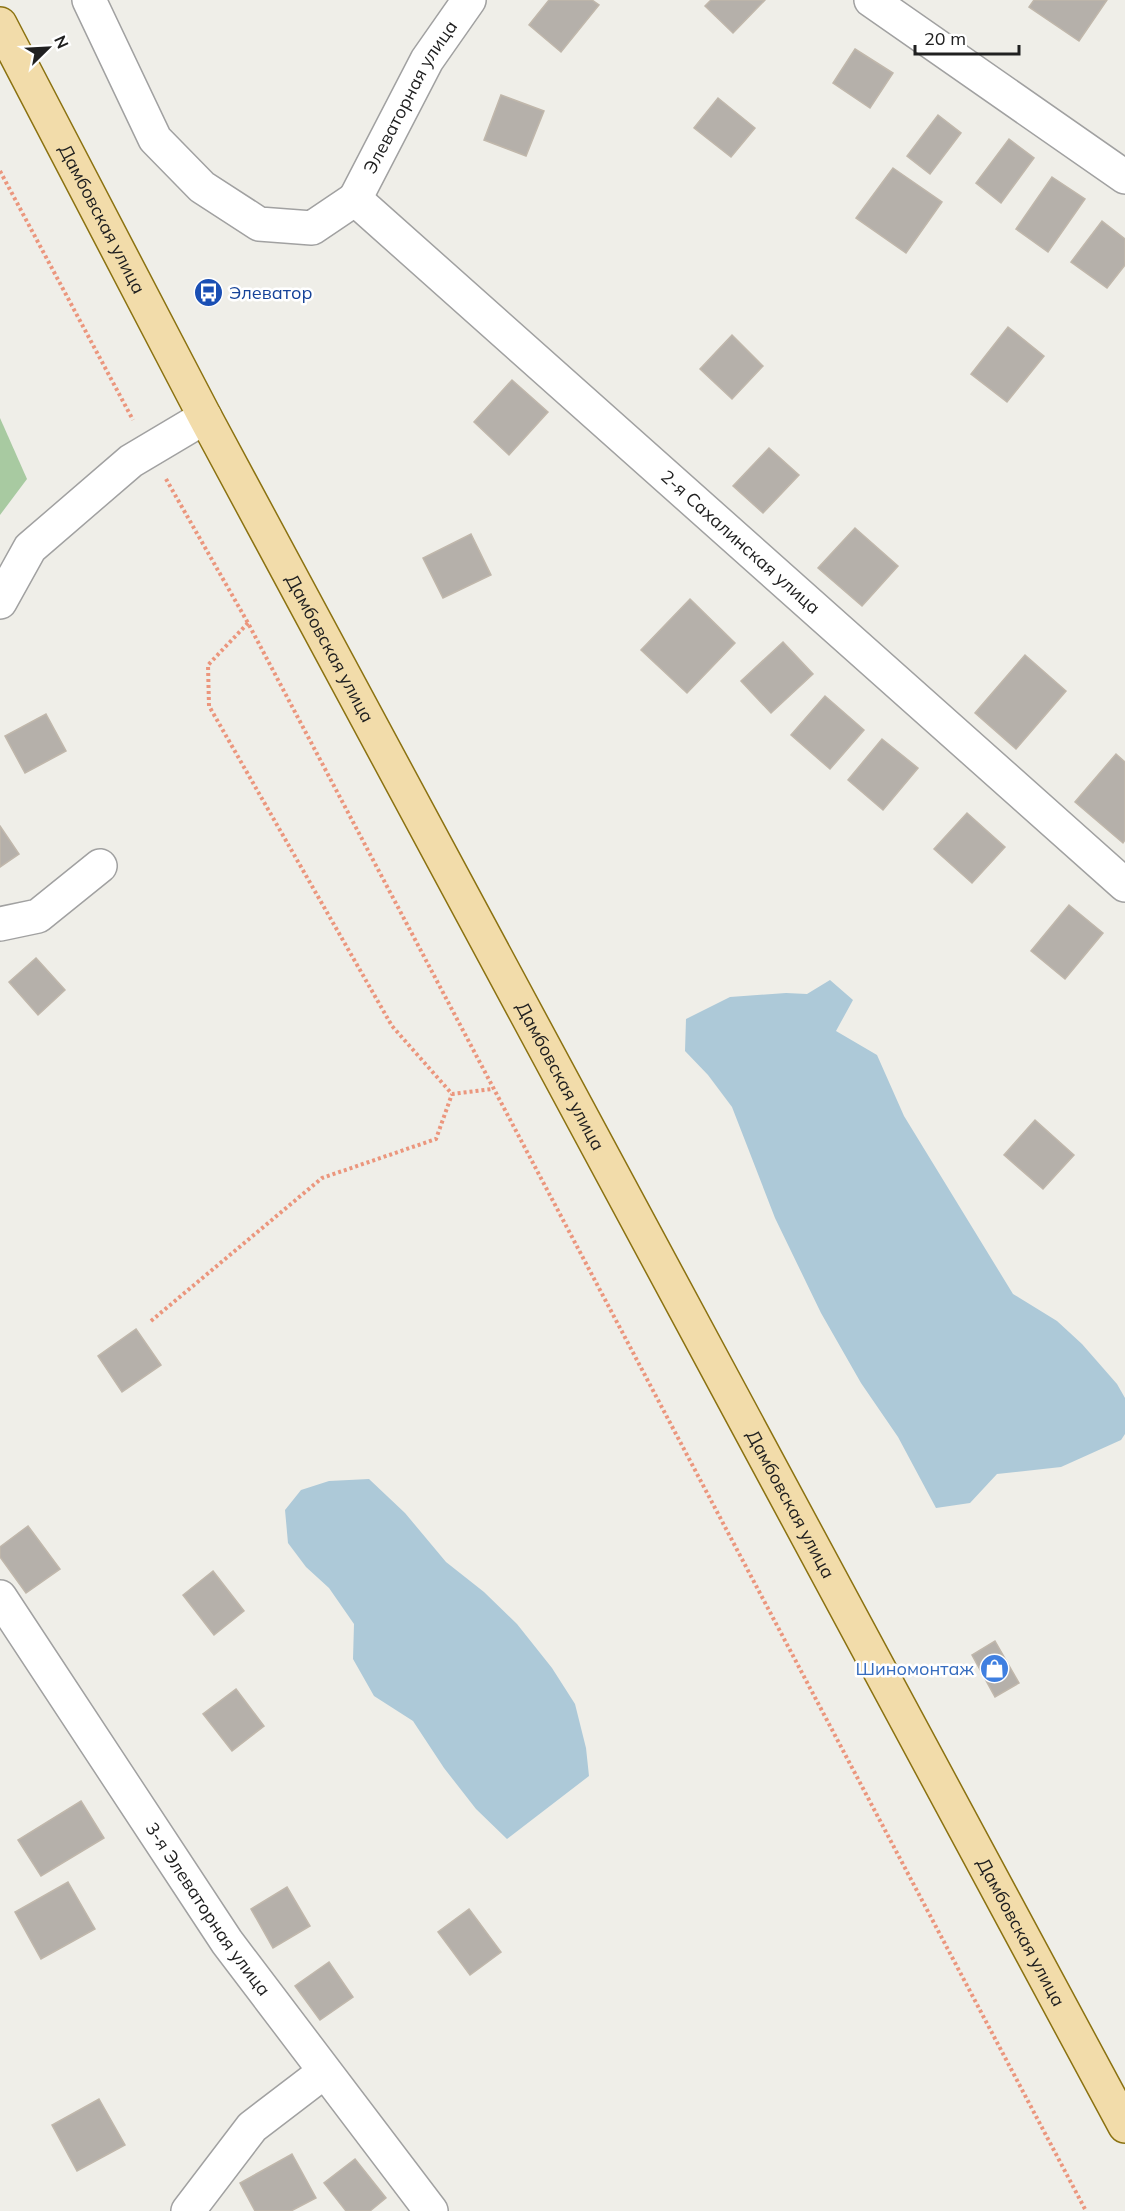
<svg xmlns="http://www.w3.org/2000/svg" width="1125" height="2211" viewBox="0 0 1125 2211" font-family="Mulish,sans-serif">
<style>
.forest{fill:#a8caa1}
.water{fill:#adc9d8}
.building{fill:#b5b0aa;stroke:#c0b7ab;stroke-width:1.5}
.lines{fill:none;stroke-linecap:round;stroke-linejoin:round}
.minor-casing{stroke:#a1a1a1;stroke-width:36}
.major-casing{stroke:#8b7211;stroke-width:36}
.path{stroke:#eb967d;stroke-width:4;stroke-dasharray:3 3;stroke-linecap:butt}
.minor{stroke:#fff;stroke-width:33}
.major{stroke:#f2dcaa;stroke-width:33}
.labels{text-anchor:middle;stroke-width:5;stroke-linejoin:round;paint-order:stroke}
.street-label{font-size:18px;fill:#202020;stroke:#fff}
.transit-label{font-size:18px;fill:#164399;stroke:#fff;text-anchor:start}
.shop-label{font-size:18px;fill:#366cbe;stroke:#fff;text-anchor:end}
</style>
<rect width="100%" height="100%" fill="#efeee8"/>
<!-- forest -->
<polygon class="forest" points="0,418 27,479 0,515"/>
<!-- water -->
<g class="water">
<polygon points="830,980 853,1000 836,1031 877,1055 904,1116 1013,1294 1057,1321 1082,1344 1117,1384 1125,1398 1125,1434 1121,1440 1061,1467 997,1474 970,1503 936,1508 898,1437 861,1383 821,1313 775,1218 732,1107 708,1075 685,1051 686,1019 730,997 786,993 807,994"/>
<polygon points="369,1479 405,1513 446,1562 484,1592 517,1624 552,1668 575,1704 586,1748 589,1776 507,1839 476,1809 444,1768 413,1721 374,1696 353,1659 354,1624 329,1588 306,1567 288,1543 285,1510 301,1490 329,1481"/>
</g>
<!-- building -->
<g class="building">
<polygon points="549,0 592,0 599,5 561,52 529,25"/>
<polygon points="711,0 765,0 733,33 705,6"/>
<polygon points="1034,0 1107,0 1079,41 1029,7"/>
<polygon points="855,49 893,73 870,108 833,83"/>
<polygon points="501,95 544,111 526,156 484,140"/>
<polygon points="718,98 755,128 731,157 694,128"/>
<polygon points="938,115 961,133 930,174 907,156"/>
<polygon points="1009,139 1034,158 1001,203 976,183"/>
<polygon points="893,168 942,202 906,253 856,218"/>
<polygon points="1052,177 1085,199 1048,252 1016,229"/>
<polygon points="1102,221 1125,239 1125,265 1107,288 1071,262"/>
<polygon points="1008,327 1044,356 1007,402 971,374"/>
<polygon points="732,335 763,366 732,399 700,369"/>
<polygon points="512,380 548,412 509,455 474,422"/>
<polygon points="769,448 799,475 763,513 733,486"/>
<polygon points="855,528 898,566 862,606 818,568"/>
<polygon points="471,534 491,575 443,598 423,558"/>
<polygon points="690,599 735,643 687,693 641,650"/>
<polygon points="783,642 813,674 771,713 741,681"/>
<polygon points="1025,655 1066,691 1016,749 975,713"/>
<polygon points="825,696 864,730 830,769 791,735"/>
<polygon points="46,714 66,751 25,773 5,736"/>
<polygon points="882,739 918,768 883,810 848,780"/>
<polygon points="1116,754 1125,762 1125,840 1123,843 1075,802"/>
<polygon points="967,813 1005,847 972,883 934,849"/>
<polygon points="0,826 19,854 0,867"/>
<polygon points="1069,905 1103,933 1065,979 1031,951"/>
<polygon points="36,958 65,990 38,1015 9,982"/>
<polygon points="1035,1120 1074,1155 1043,1189 1004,1155"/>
<polygon points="136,1329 161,1365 122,1392 98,1356"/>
<polygon points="28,1526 60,1569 26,1593 0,1557 0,1547"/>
<polygon points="213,1571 244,1611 214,1635 183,1595"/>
<polygon points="995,1641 1019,1683 995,1697 972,1655"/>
<polygon points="236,1689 264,1726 232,1751 203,1714"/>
<polygon points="81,1801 104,1838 41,1876 18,1840"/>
<polygon points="68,1882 95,1929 41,1959 15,1912"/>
<polygon points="287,1887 310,1926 273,1948 251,1909"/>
<polygon points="469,1909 501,1952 470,1975 438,1932"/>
<polygon points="329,1962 353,1997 320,2020 295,1986"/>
<polygon points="99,2099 125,2145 77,2171 52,2125"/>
<polygon points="292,2154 316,2198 291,2211 255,2211 240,2183"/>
<polygon points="355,2159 386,2198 370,2211 346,2211 324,2183"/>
</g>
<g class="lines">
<defs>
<g id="minor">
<polyline points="89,0 155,139 202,187 259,224 312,228 355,199"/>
<polyline points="871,0 1125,177"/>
<path id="s1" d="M 355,199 L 1125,885"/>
<path id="s2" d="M 355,199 L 427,60 L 469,0"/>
<polyline points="0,602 30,548 131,461 205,417"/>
<polyline points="0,924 38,916 100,866"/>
<path id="s3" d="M 0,1597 L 227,1942 L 431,2211"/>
<polyline points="188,2211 252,2127 324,2072"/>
</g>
<g id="major">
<path id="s4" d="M 0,24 L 205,417 L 1125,2126"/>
</g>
</defs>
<!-- minor casing -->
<use href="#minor" class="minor-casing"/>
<!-- major casing -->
<use href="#major" class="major-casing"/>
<!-- path -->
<g class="path">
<polyline points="0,171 133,420"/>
<polyline points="166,479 248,623 1086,2211"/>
<polyline points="248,623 208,665 209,706 392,1026 452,1094 492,1089"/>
<polyline points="151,1321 322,1178 436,1139 452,1094"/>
</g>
<!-- minor -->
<use href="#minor" class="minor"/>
<!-- major -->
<use href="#major" class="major"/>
</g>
<!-- icons -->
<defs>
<symbol id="bus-disc" viewBox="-11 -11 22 22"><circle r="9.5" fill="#1a4fb4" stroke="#fff"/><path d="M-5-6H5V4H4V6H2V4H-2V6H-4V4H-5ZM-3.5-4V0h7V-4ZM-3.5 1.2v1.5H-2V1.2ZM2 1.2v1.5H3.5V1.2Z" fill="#fff"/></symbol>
<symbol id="shop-disc" viewBox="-11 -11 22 22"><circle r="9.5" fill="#3f7fe0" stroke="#fff"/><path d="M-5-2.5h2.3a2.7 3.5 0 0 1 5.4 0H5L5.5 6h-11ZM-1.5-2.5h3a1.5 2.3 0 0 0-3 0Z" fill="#fff"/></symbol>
</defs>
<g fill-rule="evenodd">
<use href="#bus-disc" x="192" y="276" width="33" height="33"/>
<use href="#shop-disc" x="978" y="1652" width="33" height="33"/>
</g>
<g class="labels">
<!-- street labels -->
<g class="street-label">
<text dy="6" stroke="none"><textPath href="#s2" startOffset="116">Элеваторная улица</textPath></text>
<text dy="6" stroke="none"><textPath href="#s4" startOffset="220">Дамбовская улица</textPath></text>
<text dy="6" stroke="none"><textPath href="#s1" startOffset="516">2-я Сахалинская улица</textPath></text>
<text dy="6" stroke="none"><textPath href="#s4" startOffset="706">Дамбовская улица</textPath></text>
<text dy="6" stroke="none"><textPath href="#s4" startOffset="1192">Дамбовская улица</textPath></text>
<text dy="6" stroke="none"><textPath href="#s4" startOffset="1678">Дамбовская улица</textPath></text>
<text dy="6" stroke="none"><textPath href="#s3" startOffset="375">3-я Элеваторная улица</textPath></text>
<text dy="6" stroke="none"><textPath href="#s4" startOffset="2164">Дамбовская улица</textPath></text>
</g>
<!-- transit labels -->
<g class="transit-label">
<text x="229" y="299">Элеватор</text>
</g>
<!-- shop labels -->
<g class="shop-label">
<text x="974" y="1675">Шиномонтаж</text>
</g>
</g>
<!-- north arrow -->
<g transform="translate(48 48) rotate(66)" stroke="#ffffff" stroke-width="4.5" paint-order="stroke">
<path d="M0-4.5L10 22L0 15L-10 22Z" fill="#202020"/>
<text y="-9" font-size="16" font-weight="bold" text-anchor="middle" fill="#202020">N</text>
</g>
<!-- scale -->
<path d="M915 45v9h104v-9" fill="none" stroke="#202020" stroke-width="3"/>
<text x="924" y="45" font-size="18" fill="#202020" stroke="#ffffff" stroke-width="4.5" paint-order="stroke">20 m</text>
</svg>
